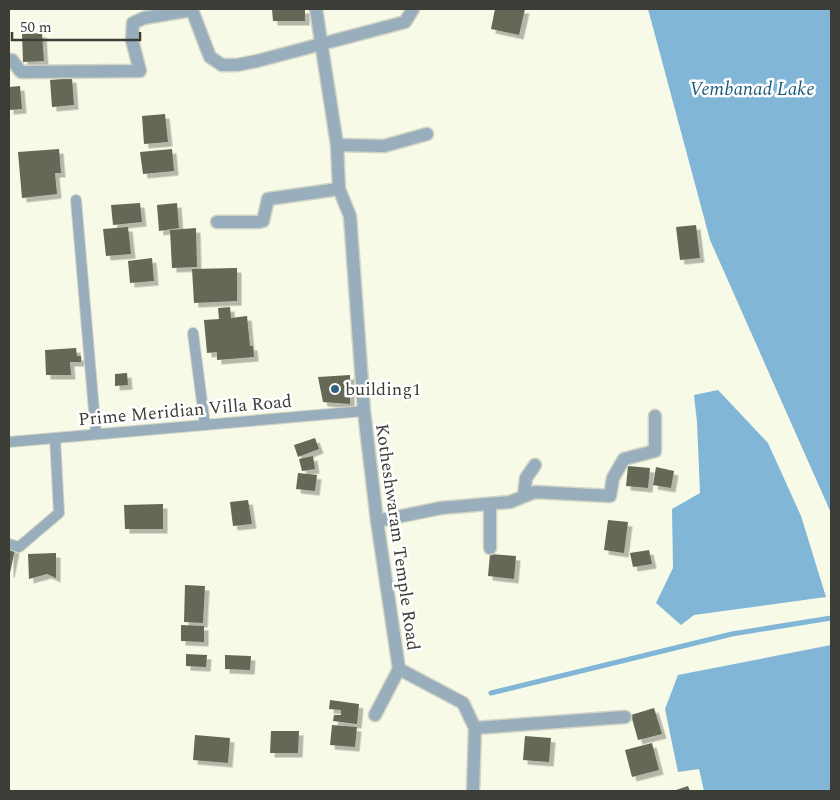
<svg xmlns="http://www.w3.org/2000/svg" width="840" height="800" viewBox="0 0 840 800" font-family="Spectral,serif">
<style>
.water{fill:#82b6d7}
.lines{fill:none;stroke-linecap:round;stroke-linejoin:round}
.stream{stroke:#82b6d7;stroke-width:5}
.building{fill:#656757;filter:url(#shadow)}
.service-casing{stroke:#d2d4c4;stroke-width:12}
.minor-casing{stroke:#d2d4c4;stroke-width:15}
.service{stroke:#98aebd;stroke-width:10}
.minor{stroke:#98aebd;stroke-width:12}
.poi-dot{fill:#316381;stroke:#fff;stroke-width:2}
.labels{text-anchor:middle;stroke-width:5;stroke-linejoin:round;paint-order:stroke}
.poi-label{font-size:18px;fill:#3c3d36;stroke:#fff;text-anchor:start}
.street-label{font-size:18px;fill:#3c3d36;stroke:#fff}
.water-label{font-size:19px;font-style:italic;fill:#1b597a;stroke:#fff}
</style>
<defs>
<filter id="shadow"><feDropShadow dx="4.5" dy="4.5" stdDeviation="0" flood-color="#0004"/></filter>
</defs>
<rect width="100%" height="100%" fill="#f7fae7"/>
<!-- water -->
<g class="water">
<polygon points="648,9 831,9 831,513 710,240"/>
<polygon points="718,390 768,443 801,516 826,597 694,615 681,625 656,603 673,568 672,509 700,493 697,422 694,395"/>
<polygon points="831,645 831,791 704,791 699,769 678,772 665,709 678,675"/>
</g>
<g class="lines">
<!-- stream -->
<polyline class="stream" points="491,693 732,634 831,618"/>
</g>
<!-- building -->
<g class="building">
<polygon points="272,9 305,9 305,21 273,21"/>
<polygon points="495,9 525,9 519,35 491,29"/>
<polygon points="42,33 44,61 23,62 22,34"/>
<polygon points="72,78 74,105 52,107 50,80"/>
<polygon points="20,86 22,109 9,110 9,87"/>
<polygon points="165,114 168,142 144,144 142,116"/>
<polygon points="59,149 61,173 55,173 57,194 22,198 18,152"/>
<polygon points="172,149 174,171 143,174 140,152"/>
<polygon points="140,203 142,222 113,225 111,205"/>
<polygon points="177,203 179,228 159,231 157,205"/>
<polygon points="696,225 700,258 680,260 676,227"/>
<polygon points="128,227 131,254 106,256 103,229"/>
<polygon points="196,228 197,267 172,268 170,230"/>
<polygon points="152,258 154,281 130,283 128,261"/>
<polygon points="237,268 237,301 194,303 192,269"/>
<polygon points="230,307 231,318 247,316 250,346 253,346 254,357 217,360 217,352 207,353 204,320 219,319 218,308"/>
<polygon points="76,348 77,356 81,356 81,362 70,362 71,375 46,375 45,350"/>
<polygon points="127,373 128,385 115,386 115,374"/>
<polygon points="350,375 350,404 323,402 318,377"/>
<polygon points="315,438 319,449 298,457 294,445"/>
<polygon points="313,456 315,469 302,471 299,459"/>
<polygon points="628,466 650,468 648,488 626,486"/>
<polygon points="656,467 674,471 671,488 653,485"/>
<polygon points="298,473 317,475 315,491 296,489"/>
<polygon points="248,500 252,524 233,526 230,502"/>
<polygon points="163,504 163,529 125,529 124,505"/>
<polygon points="608,520 628,522 624,553 604,550"/>
<polygon points="9,547 15,549 10,573 9,573"/>
<polygon points="649,550 652,564 633,567 630,553"/>
<polygon points="56,553 56,578 47,574 29,579 28,554"/>
<polygon points="490,554 516,556 514,579 488,576"/>
<polygon points="185,585 205,586 203,623 184,622"/>
<polygon points="181,625 204,626 204,642 181,641"/>
<polygon points="186,654 207,655 206,667 186,666"/>
<polygon points="225,655 251,656 250,670 225,669"/>
<polygon points="330,700 359,704 357,724 333,721 334,715 341,715 341,710 329,709"/>
<polygon points="654,708 662,734 638,740 631,715"/>
<polygon points="332,725 357,727 355,747 330,745"/>
<polygon points="271,731 299,731 298,753 270,753"/>
<polygon points="195,735 230,738 228,763 193,760"/>
<polygon points="525,736 551,738 549,762 523,760"/>
<polygon points="652,743 659,770 632,777 625,750"/>
<polygon points="688,786 690,791 673,791"/>
</g>
<g class="lines">
<defs>
<g id="service">
<polyline points="76,200 96,434"/>
<polyline points="193,333 205,425"/>
<polyline points="9,442 364,411"/>
<polyline points="9,544 19,547 59,513 55,438"/>
</g>
<g id="minor">
<polyline points="316,9 337,145 339,189 350,216 364,411 377,521 399,669 463,703 475,728 473,791"/>
<polyline points="9,60 12,60 21,72 140,71 132,40 133,23 144,18 192,10 210,57 222,65 237,65 257,61 405,22 413,9"/>
<polyline points="337,145 384,146 427,134"/>
<polyline points="217,222 259,222 263,221 268,199 339,189"/>
<polyline points="524,496 526,478 535,465"/>
<polyline points="490,504 490,548"/>
<polyline points="377,521 441,508 510,502 535,492 610,496 613,478 624,459 655,451 655,416"/>
<polyline points="375,715 399,669"/>
<polyline points="475,728 625,717"/>
</g>
</defs>
<!-- service casing -->
<use href="#service" class="service-casing"/>
<!-- minor casing -->
<use href="#minor" class="minor-casing"/>
<!-- service -->
<use href="#service" class="service"/>
<!-- minor -->
<use href="#minor" class="minor"/>
</g>
<!-- markers -->
<circle class="poi-dot" cx="335" cy="389" r="5"/>
<g class="labels">
<!-- poi labels -->
<g class="poi-label">
<text x="345" y="395">building1</text>
</g>
<!-- street labels -->
<g class="street-label">
<text transform="translate(185 410) rotate(-5)" y="6">Prime Meridian Villa Road</text>
<text transform="translate(398 537) rotate(82)" y="6">Kotheshwaram Temple Road</text>
</g>
<!-- water labels -->
<g class="water-label">
<text x="752" y="95">Vembanad Lake</text>
</g>
</g>
<!-- border -->
<rect width="840" height="800" fill="none" stroke="#3c3d36" stroke-width="20"/>
<!-- scale -->
<path d="M12 32v8h128v-8" fill="none" stroke="#3c3d36" stroke-width="2.5"/>
<text x="20" y="32" font-size="15" fill="#3c3d36" stroke="#ffffff" stroke-width="4" paint-order="stroke">50 m</text>
</svg>
